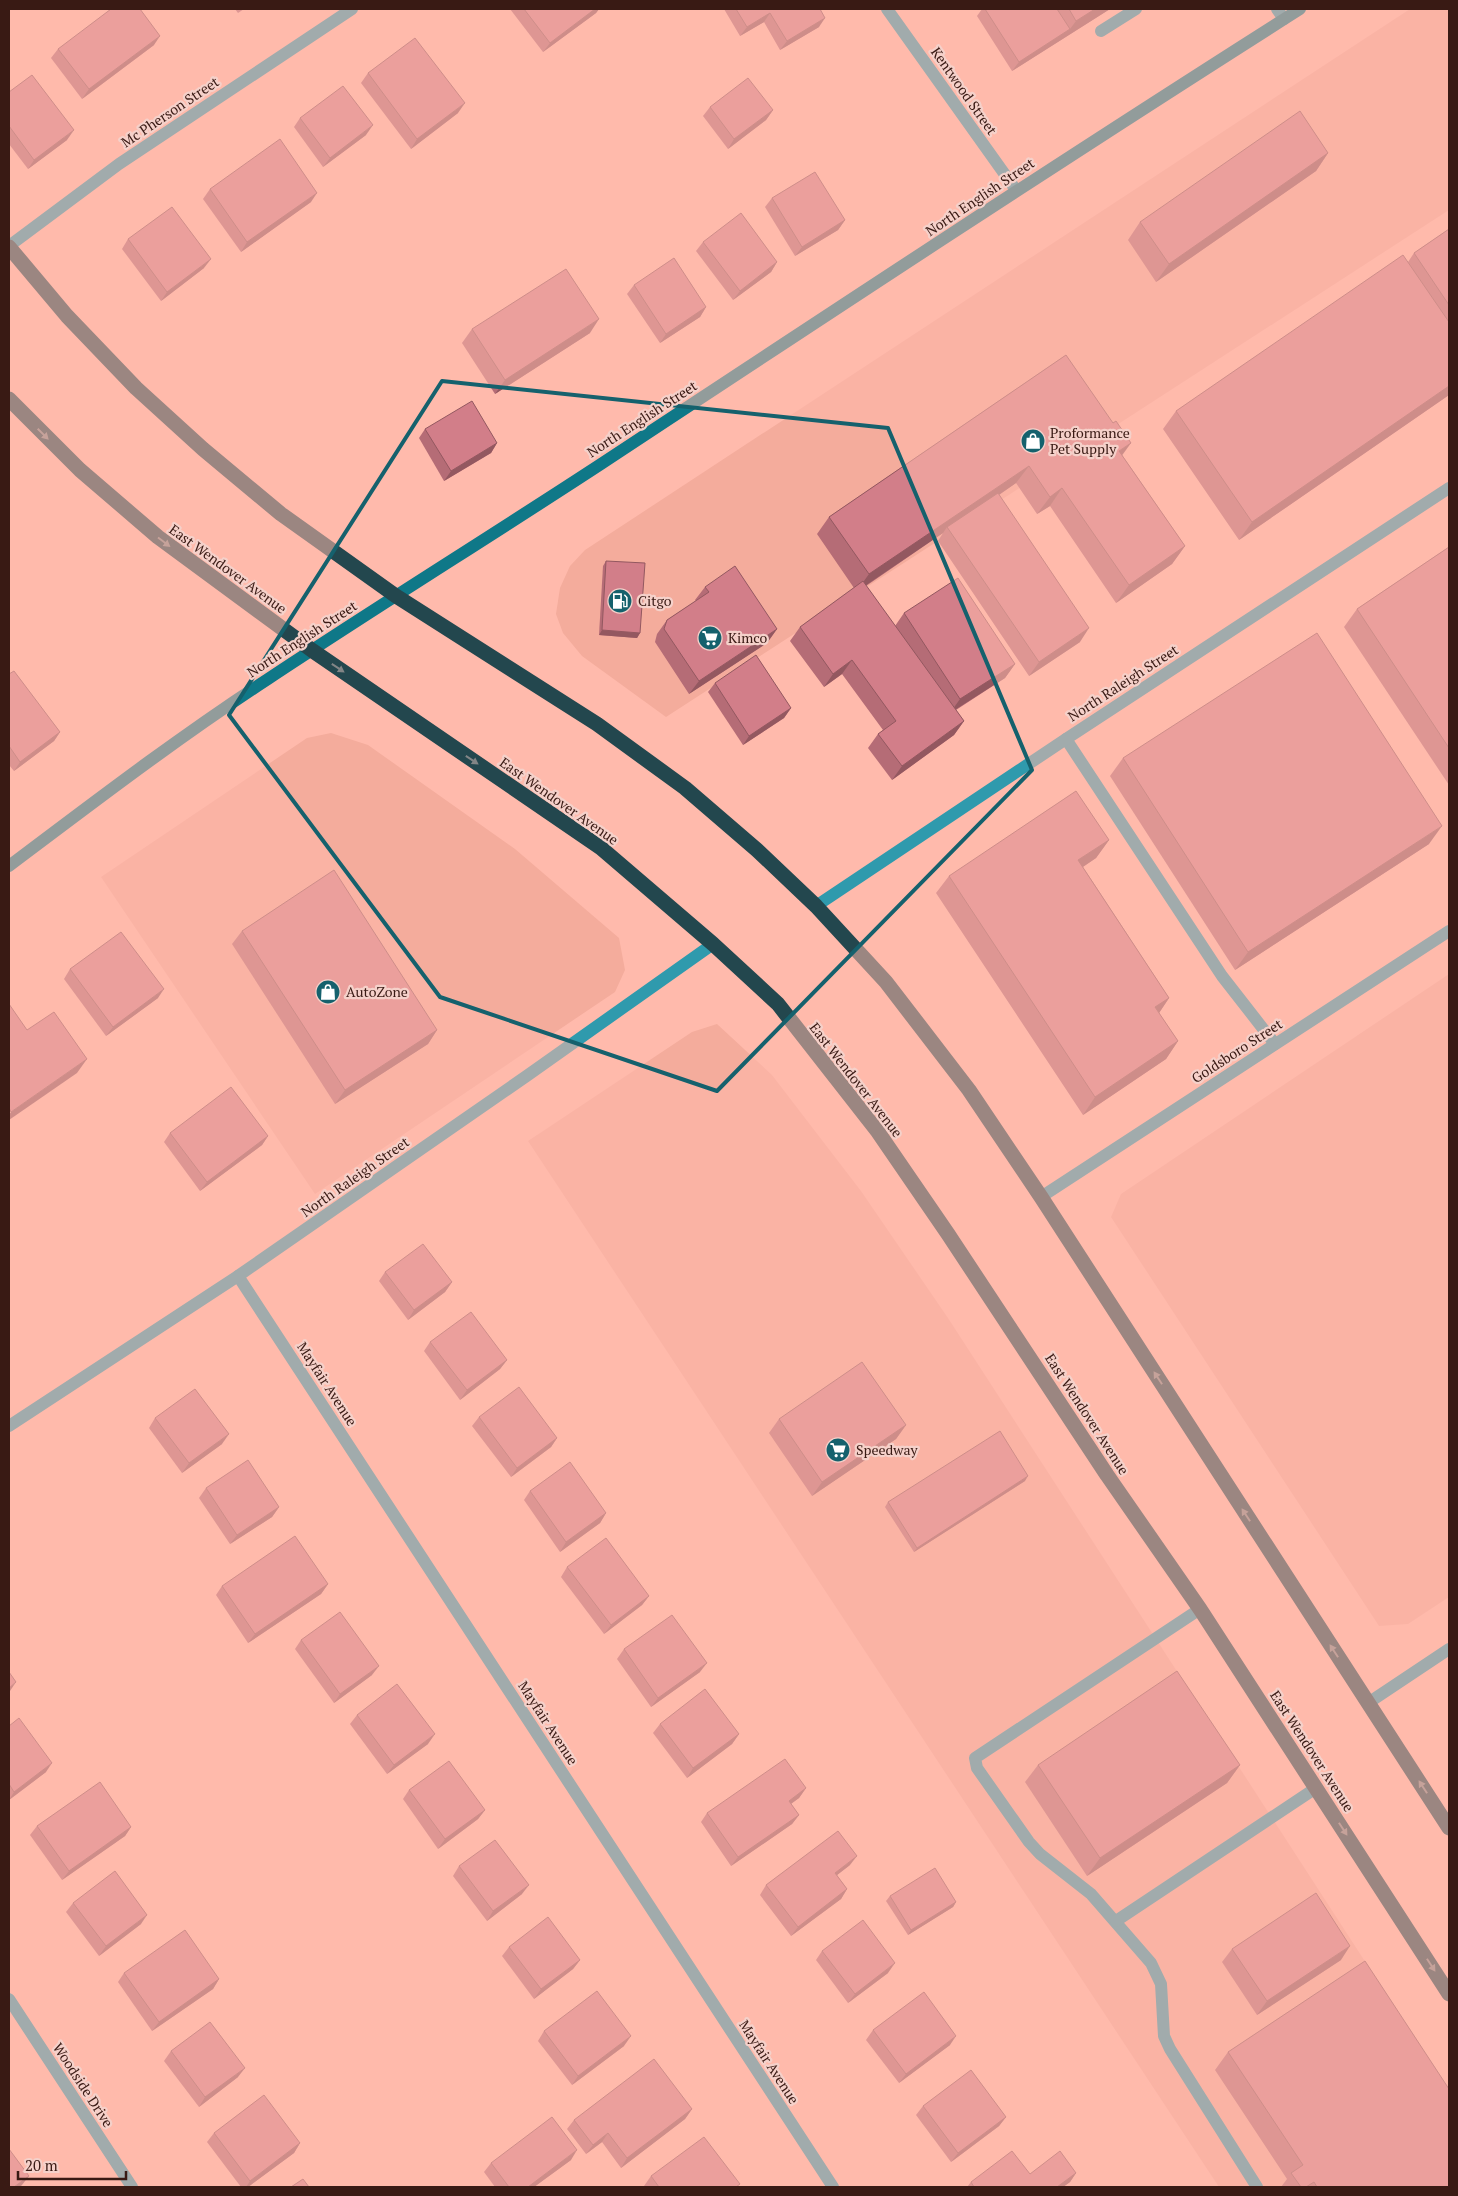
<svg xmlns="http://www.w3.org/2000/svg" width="1458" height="2196" viewBox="0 0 1458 2196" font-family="'PT Serif',serif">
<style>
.built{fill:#f4ac9c}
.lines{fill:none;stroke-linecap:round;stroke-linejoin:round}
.lane{stroke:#2f9aad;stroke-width:12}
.street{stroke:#2f9aad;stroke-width:12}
.secondary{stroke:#0f7888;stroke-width:12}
.highway{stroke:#23474e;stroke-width:15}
.wall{fill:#b56c76}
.shaded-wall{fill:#935860}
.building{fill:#d27e89;stroke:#935860}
.oneway{fill:#828586}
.marked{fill:none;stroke:#15616d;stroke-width:4;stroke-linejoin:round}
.labels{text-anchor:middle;stroke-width:4.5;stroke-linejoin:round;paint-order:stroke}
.street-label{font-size:14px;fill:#391a14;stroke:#f5d1ca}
.poi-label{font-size:14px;fill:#391a14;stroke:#f5d1ca;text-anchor:start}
</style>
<rect width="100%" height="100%" fill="#ffbaac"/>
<!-- built -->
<g class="built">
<polygon points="1410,9 1449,9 1449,210 666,717 582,656 563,633 556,614 560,588 570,566 585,550"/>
<polygon points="331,733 368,745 515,849 619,938 625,970 615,992 315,1194 101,877 307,738"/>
<polygon points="1449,974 1449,1597 1408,1624 1379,1626 1111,1217 1121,1194"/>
<polygon points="717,1024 772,1075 861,1191 948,1318 1449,2091 1449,2187 1219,2187 528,1141 692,1032"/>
</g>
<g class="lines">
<!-- lane -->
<g class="lane">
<polyline points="1277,9 1284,19"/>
<polyline points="1101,31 1136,9"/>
<polyline points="1066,739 1222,976 1275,1044"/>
<polyline points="1200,1609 975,1758 977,1768 1029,1842 1040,1854 1091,1894 1151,1963 1161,1984 1164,2036 1170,2049 1257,2187"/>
<polyline points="1116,1921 1316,1788"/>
</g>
<!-- street -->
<g class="street">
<polyline points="887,9 1016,190"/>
<polyline points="9,246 119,164 352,9"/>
<polyline points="816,906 1066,739 1449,488"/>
<polyline points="1041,1197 1449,931"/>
<polyline points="238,1276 833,2187"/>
<polyline points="9,1426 238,1276 528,1075 713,944"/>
<polyline points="1368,1703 1449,1649"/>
<polyline points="9,1999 132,2187"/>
</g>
<!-- secondary -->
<path class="secondary" d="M 9,866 C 94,802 179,737 268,679 C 378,606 491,536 601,464 C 833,311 1065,158 1300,9"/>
<!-- highway -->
<g class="highway">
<polyline points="9,247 67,316 136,388 203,449 281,514 396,596 597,724 685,788 757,850 816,906 886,982 969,1090 1041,1197 1449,1828"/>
<polyline points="9,399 80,470 158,537 313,651 601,848 713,944 778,1004 878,1132 948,1234 1107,1475 1200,1609 1449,1994"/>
</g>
</g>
<!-- wall -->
<g class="wall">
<polygon points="235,9 244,9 238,13"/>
<polygon points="510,9 599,9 596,13 543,52"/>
<polygon points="724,9 820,9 819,27 780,50 764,22 740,36"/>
<polygon points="982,9 1110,9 1012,71 977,16"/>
<polygon points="154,45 82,99 51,58 58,49"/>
<polygon points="368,73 458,113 411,149 361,83"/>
<polygon points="9,92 67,140 28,169 9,144"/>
<polygon points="710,107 773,110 766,120 728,149 703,116"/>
<polygon points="300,118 366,135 323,167 294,127"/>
<polygon points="1328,153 1316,171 1156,282 1128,240 1140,222"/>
<polygon points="210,189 311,202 241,252 203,199"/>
<polygon points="772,198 845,220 838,230 795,256 765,207"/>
<polygon points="1449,229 1449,395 1239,540 1163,429 1176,411 1408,262 1414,253"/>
<polygon points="128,239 204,268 161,301 122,249"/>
<polygon points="703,242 777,262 771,272 733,300 696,251"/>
<polygon points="634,285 706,307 700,317 660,343 627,294"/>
<polygon points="472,329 590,333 495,394 462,343"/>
<polygon points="1066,355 1122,455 1185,546 1172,564 1116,603 1050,506 1037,514 1016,483 999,495 1080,642 1029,676 938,541 943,533 866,586 895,626 904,613 1015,664 1005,678 956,710 964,721 954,735 892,780 868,748 878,734 883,730 842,674 824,687 790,641 800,627 854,588 817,534 829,517"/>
<polygon points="425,429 497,443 491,453 444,481 419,438"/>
<polygon points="1449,547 1449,785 1344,627 1357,609"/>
<polygon points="606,561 640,633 637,638 599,635 603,566"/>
<polygon points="705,587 777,629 767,643 689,694 655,642 657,634 667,620 696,601 695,600"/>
<polygon points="9,674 60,732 54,741 14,771 9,765"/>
<polygon points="715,683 791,708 784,718 743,745 708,692"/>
<polygon points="1123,758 1429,844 1235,970 1110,776"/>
<polygon points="1109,840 1096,858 1083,867 1169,998 1159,1013 1178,1041 1166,1059 1083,1115 936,893 949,876"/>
<polygon points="242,931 437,1030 428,1044 335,1104 232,944"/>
<polygon points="70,969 158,998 106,1036 64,979"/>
<polygon points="170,1133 268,1136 262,1145 200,1191 164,1142"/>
<polygon points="385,1272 452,1282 445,1292 408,1320 379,1281"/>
<polygon points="430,1342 507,1360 500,1369 460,1400 424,1351"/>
<polygon points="479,1417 557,1438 551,1447 511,1477 472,1426"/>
<polygon points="155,1418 222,1444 182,1473 149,1428"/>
<polygon points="779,1419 906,1425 896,1439 812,1496 769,1433"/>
<polygon points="1025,1481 914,1552 885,1507 888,1502"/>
<polygon points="206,1488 279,1507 272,1517 230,1544 199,1498"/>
<polygon points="530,1491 606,1513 600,1523 560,1552 524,1500"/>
<polygon points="567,1567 649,1596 642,1605 604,1634 561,1577"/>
<polygon points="328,1584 321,1594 248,1643 216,1595 222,1586"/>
<polygon points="301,1640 372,1675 334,1703 295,1649"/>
<polygon points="624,1649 700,1672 651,1707 617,1659"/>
<polygon points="357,1715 428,1744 387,1774 350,1724"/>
<polygon points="660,1724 739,1734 732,1744 687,1778 653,1733"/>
<polygon points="9,1726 46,1772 9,1800"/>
<polygon points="1038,1765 1240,1765 1227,1783 1087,1876 1025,1782"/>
<polygon points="806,1788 799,1798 791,1804 799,1815 792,1824 731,1866 701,1822 707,1813"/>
<polygon points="409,1790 485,1810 478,1819 438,1849 403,1799"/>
<polygon points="37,1826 131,1827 125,1836 62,1880 30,1835"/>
<polygon points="850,1865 837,1875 847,1889 841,1899 791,1936 760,1895 766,1885"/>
<polygon points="459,1866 522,1894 487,1921 453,1876"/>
<polygon points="890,1896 956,1902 953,1907 908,1935 886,1901"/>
<polygon points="73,1903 141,1924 99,1956 66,1912"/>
<polygon points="509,1947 580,1960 573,1969 534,1999 502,1956"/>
<polygon points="1232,1949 1341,1960 1257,2015 1222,1962"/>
<polygon points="822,1951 888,1973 848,2003 816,1960"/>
<polygon points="124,1973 219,1979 213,1989 152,2031 118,1982"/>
<polygon points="873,2030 950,2045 899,2083 866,2040"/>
<polygon points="544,2031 624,2046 572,2085 538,2041"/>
<polygon points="171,2051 238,2077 199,2107 164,2061"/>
<polygon points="1228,2052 1449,2187 1281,2187 1287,2179 1215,2070"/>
<polygon points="923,2106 1006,2117 999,2126 951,2162 916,2115"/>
<polygon points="692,2109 685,2119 621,2168 602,2142 586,2154 567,2129 574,2120"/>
<polygon points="214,2133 300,2143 294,2153 248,2187 241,2187 207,2142"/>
<polygon points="571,2160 534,2187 495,2187 484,2172 491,2163"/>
<polygon points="1076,2173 1070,2182 1063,2187 967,2187 971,2182 1030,2174"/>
<polygon points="651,2176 738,2187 645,2187 644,2186"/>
</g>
<!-- shaded-wall -->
<g class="shaded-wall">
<polygon points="595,9 599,9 596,13 543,52 550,43"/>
<polygon points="1095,9 1110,9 1012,71 1019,62 1070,29 1076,21"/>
<polygon points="770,13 764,22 740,36 747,27"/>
<polygon points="825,18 819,27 780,50 787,41"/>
<polygon points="160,36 154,45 82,99 89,89"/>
<polygon points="465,103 458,113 411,149 417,139"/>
<polygon points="773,110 766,120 728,149 734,139"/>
<polygon points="373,125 366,135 323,167 330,158"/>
<polygon points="74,130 67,140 28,169 34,160"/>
<polygon points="1328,153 1316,171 1156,282 1169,264"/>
<polygon points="317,193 311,202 241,252 247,242"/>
<polygon points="845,220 838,230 795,256 802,247"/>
<polygon points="211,259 204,268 161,301 167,292"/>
<polygon points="777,262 771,272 733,300 740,291"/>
<polygon points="706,307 700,317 660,343 666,334"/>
<polygon points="599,319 590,333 495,394 505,380"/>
<polygon points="1449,386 1449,395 1239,540 1252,522"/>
<polygon points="497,443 491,453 444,481 451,471"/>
<polygon points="1131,443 1118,461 1119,451"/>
<polygon points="1029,466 1016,483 949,529 947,527 943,533 856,592 869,574"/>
<polygon points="1062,488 1050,506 1037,514 1050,497"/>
<polygon points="1185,546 1172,564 1116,603 1129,585"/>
<polygon points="1089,628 1080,642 1029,676 1039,662"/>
<polygon points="777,629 767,643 689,694 699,681"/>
<polygon points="602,630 640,633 637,638 599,635"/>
<polygon points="852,660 842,674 824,687 833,674"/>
<polygon points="1015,664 1005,678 950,713 960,699"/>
<polygon points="791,708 784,718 743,745 749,736"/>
<polygon points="964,721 954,735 892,780 902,766"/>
<polygon points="60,732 54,741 14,771 20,762"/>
<polygon points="1442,826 1429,844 1235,970 1248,952"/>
<polygon points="1109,840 1096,858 1066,878 1078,860"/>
<polygon points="164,989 158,998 106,1036 113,1027"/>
<polygon points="1169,998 1157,1016 1155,1007"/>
<polygon points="437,1030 428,1044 335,1104 345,1090"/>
<polygon points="1178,1041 1166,1059 1083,1115 1095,1097"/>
<polygon points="87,1059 77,1073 9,1120 9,1115 11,1112"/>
<polygon points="268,1136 262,1145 200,1191 207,1182"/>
<polygon points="452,1282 445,1292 408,1320 414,1310"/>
<polygon points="507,1360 500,1369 460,1400 467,1390"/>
<polygon points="906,1425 896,1439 812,1496 822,1482"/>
<polygon points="229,1434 222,1444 182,1473 189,1463"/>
<polygon points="557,1438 551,1447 511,1477 517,1468"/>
<polygon points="1028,1476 1025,1481 914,1552 917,1548"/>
<polygon points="279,1507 272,1517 230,1544 237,1535"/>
<polygon points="606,1513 600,1523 560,1552 566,1542"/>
<polygon points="328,1584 321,1594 248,1643 255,1634"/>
<polygon points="649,1596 642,1605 604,1634 611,1625"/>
<polygon points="707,1663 700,1672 651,1707 658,1698"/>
<polygon points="379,1666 372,1675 334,1703 340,1694"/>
<polygon points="16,1682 10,1691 9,1692 9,1688"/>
<polygon points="435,1734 428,1744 387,1774 394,1765"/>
<polygon points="739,1734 732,1744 687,1778 693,1768"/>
<polygon points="52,1763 46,1772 9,1800 14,1792"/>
<polygon points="1240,1765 1227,1783 1087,1876 1100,1858"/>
<polygon points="806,1788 799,1798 782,1810 789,1801"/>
<polygon points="485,1810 478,1819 438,1849 445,1839"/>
<polygon points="799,1815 792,1824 731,1866 738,1857"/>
<polygon points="131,1827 125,1836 62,1880 69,1871"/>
<polygon points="857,1856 850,1865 828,1882 835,1873"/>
<polygon points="529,1885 522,1894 487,1921 493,1911"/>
<polygon points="847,1889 841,1899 791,1936 798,1927"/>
<polygon points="956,1902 953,1907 908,1935 911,1930"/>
<polygon points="147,1915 141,1924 99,1956 106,1946"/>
<polygon points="1350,1946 1341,1960 1257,2015 1267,2001"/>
<polygon points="580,1960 573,1969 534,1999 541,1989"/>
<polygon points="895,1963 888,1973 848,2003 855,1994"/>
<polygon points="219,1979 213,1989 152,2031 159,2022"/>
<polygon points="631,2036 624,2046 572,2085 578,2076"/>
<polygon points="956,2036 950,2045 899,2083 906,2074"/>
<polygon points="245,2068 238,2077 199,2107 205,2097"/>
<polygon points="692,2109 685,2119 621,2168 627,2158"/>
<polygon points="1006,2117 999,2126 951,2162 958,2153"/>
<polygon points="608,2133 602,2142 586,2154 593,2145"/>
<polygon points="300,2143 294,2153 248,2187 246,2187 250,2181"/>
<polygon points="577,2150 571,2160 534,2187 528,2187"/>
<polygon points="1076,2173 1070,2182 1063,2187 1057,2187"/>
<polygon points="29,2176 22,2185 20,2187 14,2187"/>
</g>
<!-- building -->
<g class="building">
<polygon points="111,9 140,9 160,36 89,89 58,49"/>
<polygon points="524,9 595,9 550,43"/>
<polygon points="736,9 820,9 825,18 787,41 770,13 747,27"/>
<polygon points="985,9 1057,9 1070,29 1019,62"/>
<polygon points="1069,9 1095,9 1076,21"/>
<polygon points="415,38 465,103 417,139 368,73"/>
<polygon points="32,75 74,130 34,160 9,126 9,92"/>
<polygon points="748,78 773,110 734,139 710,107"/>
<polygon points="343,86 373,125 330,158 300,118"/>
<polygon points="1300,111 1328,153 1169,264 1140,222"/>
<polygon points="280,139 317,193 247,242 210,189"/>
<polygon points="815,172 845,220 802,247 772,198"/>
<polygon points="172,207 211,259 167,292 128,239"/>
<polygon points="741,213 777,262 740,291 703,242"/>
<polygon points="1449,229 1449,305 1414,253"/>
<polygon points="1403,255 1449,322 1449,386 1252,522 1176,411"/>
<polygon points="674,258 706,307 666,334 634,285"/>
<polygon points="566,269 599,319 505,380 472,329"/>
<polygon points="1066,355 1113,423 1116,421 1131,443 1119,451 1185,546 1129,585 1062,488 1050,497 1029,466 869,574 829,517"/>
<polygon points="472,401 497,443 451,471 425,429"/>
<polygon points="998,493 1089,628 1039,662 947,527"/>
<polygon points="1449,547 1449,748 1357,609"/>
<polygon points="606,561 645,563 640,633 602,630"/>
<polygon points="735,566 777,629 699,681 664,629 667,620 709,592 705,587"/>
<polygon points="958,578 1015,664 960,699 904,613"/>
<polygon points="863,581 964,721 902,766 878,734 896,721 852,660 833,674 800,627"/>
<polygon points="1317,633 1442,826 1248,952 1123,758"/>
<polygon points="756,655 791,708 749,736 715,683"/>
<polygon points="14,671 60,732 20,762 9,746 9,674"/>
<polygon points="1076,791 1109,840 1078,860 1169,998 1155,1007 1178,1041 1095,1097 949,876"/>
<polygon points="334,870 437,1030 345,1090 242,931"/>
<polygon points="121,932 164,989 113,1027 70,969"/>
<polygon points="9,1004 27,1030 54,1012 87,1059 11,1112 9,1108"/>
<polygon points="231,1087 268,1136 207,1182 170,1133"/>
<polygon points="423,1244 452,1282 414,1310 385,1272"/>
<polygon points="471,1312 507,1360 467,1390 430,1342"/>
<polygon points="862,1362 906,1425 822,1482 779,1419"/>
<polygon points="519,1387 557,1438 517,1468 479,1417"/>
<polygon points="195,1389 229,1434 189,1463 155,1418"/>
<polygon points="1000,1431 1028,1476 917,1548 888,1502"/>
<polygon points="248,1460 279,1507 237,1535 206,1488"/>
<polygon points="570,1462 606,1513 566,1542 530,1491"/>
<polygon points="295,1536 328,1584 255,1634 222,1586"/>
<polygon points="606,1538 649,1596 611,1625 567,1567"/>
<polygon points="340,1612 379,1666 340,1694 301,1640"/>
<polygon points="672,1615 707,1663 658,1698 624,1649"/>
<polygon points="1177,1671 1240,1765 1100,1858 1038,1765"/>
<polygon points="9,1672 16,1682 9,1688"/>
<polygon points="397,1684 435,1734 394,1765 357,1715"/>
<polygon points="705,1689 739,1734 693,1768 660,1724"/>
<polygon points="19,1718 52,1763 14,1792 9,1784 9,1726"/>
<polygon points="785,1759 806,1788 789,1801 799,1815 738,1857 707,1813"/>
<polygon points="449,1761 485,1810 445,1839 409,1790"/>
<polygon points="100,1782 131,1827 69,1871 37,1826"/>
<polygon points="838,1831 857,1856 835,1873 847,1889 798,1927 766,1885"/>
<polygon points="495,1840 529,1885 493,1911 459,1866"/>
<polygon points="935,1868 956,1902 911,1930 890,1896"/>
<polygon points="115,1871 147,1915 106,1946 73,1903"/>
<polygon points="1316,1893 1350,1946 1267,2001 1232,1949"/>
<polygon points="548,1917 580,1960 541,1989 509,1947"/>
<polygon points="863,1920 895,1963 855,1994 822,1951"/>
<polygon points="185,1930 219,1979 159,2022 124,1973"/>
<polygon points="1365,1961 1449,2089 1449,2187 1317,2187 1314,2182 1306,2187 1301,2187 1291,2173 1303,2165 1228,2052"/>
<polygon points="597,1991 631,2036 578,2076 544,2031"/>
<polygon points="924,1992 956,2036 906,2074 873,2030"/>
<polygon points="210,2022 245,2068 205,2097 171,2051"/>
<polygon points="654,2059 692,2109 627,2158 608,2133 593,2145 574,2120"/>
<polygon points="971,2070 1006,2117 958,2153 923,2106"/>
<polygon points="264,2095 300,2143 250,2181 214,2133"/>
<polygon points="552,2117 577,2150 528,2187 509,2187 491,2163"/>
<polygon points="704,2137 740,2184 736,2187 659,2187 651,2176"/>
<polygon points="9,2149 29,2176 14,2187 9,2187"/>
<polygon points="1012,2151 1030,2174 1060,2151 1076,2173 1057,2187 974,2187 971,2182"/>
<polygon points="303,2179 309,2187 291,2187"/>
</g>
<!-- one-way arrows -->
<defs><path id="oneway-solid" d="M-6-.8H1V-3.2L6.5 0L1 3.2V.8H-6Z" transform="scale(1.25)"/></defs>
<g class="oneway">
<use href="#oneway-solid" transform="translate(43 434) rotate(45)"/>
<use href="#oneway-solid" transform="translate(164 542) rotate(37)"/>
<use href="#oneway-solid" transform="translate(338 668) rotate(34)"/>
<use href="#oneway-solid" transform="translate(472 760) rotate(34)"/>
<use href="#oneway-solid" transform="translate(1158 1378) rotate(-123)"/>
<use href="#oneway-solid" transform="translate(1246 1515) rotate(-123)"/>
<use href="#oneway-solid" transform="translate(1334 1651) rotate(-123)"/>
<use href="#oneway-solid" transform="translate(1423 1787) rotate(-123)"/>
<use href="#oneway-solid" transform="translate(1343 1829) rotate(57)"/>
<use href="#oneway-solid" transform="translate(1431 1965) rotate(57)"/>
</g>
<!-- marked area -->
<path d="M0 0H1458V2196H0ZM 442,381 L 888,428 L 1032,770 L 717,1091 L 440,997 L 229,715 Z" fill="#ffbaac" fill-opacity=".55" fill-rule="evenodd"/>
<path class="marked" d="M 442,381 L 888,428 L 1032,770 L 717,1091 L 440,997 L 229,715 Z"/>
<!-- icons -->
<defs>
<symbol id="shop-disc" viewBox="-11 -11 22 22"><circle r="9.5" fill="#15616d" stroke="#f5d1ca"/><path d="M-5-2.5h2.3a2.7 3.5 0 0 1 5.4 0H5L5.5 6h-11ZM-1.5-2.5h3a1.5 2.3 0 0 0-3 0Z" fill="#fff"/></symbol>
<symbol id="fuel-disc" viewBox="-11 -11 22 22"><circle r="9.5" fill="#15616d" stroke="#f5d1ca"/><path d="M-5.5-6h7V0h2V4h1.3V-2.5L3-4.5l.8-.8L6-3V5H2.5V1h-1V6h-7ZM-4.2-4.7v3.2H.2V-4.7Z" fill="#fff"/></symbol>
<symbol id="supermarket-disc" viewBox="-11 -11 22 22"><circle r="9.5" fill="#15616d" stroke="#f5d1ca"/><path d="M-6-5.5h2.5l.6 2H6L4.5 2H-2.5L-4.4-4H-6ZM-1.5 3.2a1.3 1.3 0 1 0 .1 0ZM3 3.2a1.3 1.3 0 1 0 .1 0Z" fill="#fff"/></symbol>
</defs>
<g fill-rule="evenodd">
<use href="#shop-disc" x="1019" y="427" width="28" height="28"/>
<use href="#fuel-disc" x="606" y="587" width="28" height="28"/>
<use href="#supermarket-disc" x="696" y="624" width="28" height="28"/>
<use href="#shop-disc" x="314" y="978" width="28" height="28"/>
<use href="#supermarket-disc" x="824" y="1436" width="28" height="28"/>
</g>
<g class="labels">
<!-- street labels -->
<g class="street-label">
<text transform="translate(964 91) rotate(55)" y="5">Kentwood Street</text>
<text transform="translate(170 112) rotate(-34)" y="5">Mc Pherson Street</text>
<text transform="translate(980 197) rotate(-34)" y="5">North English Street</text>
<text transform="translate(642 419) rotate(-33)" y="5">North English Street</text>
<text transform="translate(228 569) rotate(36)" y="5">East Wendover Avenue</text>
<text transform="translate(302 639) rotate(-33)" y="5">North English Street</text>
<text transform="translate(1123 683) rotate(-33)" y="5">North Raleigh Street</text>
<text transform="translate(559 801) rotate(35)" y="5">East Wendover Avenue</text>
<text transform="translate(1237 1051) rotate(-33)" y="5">Goldsboro Street</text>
<text transform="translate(856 1080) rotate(52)" y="5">East Wendover Avenue</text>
<text transform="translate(355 1177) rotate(-35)" y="5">North Raleigh Street</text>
<text transform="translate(327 1384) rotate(57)" y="5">Mayfair Avenue</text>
<text transform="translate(1087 1414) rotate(57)" y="5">East Wendover Avenue</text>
<text transform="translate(548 1723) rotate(57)" y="5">Mayfair Avenue</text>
<text transform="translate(1312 1751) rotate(57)" y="5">East Wendover Avenue</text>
<text transform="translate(769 2062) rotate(57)" y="5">Mayfair Avenue</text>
<text transform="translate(83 2085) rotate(57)" y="5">Woodside Drive</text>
</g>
<!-- poi labels -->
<g class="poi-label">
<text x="1050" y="438">Proformance<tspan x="1050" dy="16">Pet Supply</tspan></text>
<text x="638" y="606">Citgo</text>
<text x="728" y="643">Kimco</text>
<text x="346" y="997">AutoZone</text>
<text x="856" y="1455">Speedway</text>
</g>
</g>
<!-- border -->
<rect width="1458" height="2196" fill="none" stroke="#391a14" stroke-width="20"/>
<!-- scale -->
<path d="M18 2171v8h108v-8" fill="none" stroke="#391a14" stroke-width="2.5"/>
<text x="25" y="2171" font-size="15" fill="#391a14" stroke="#f5d1ca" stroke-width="4" paint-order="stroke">20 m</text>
</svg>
